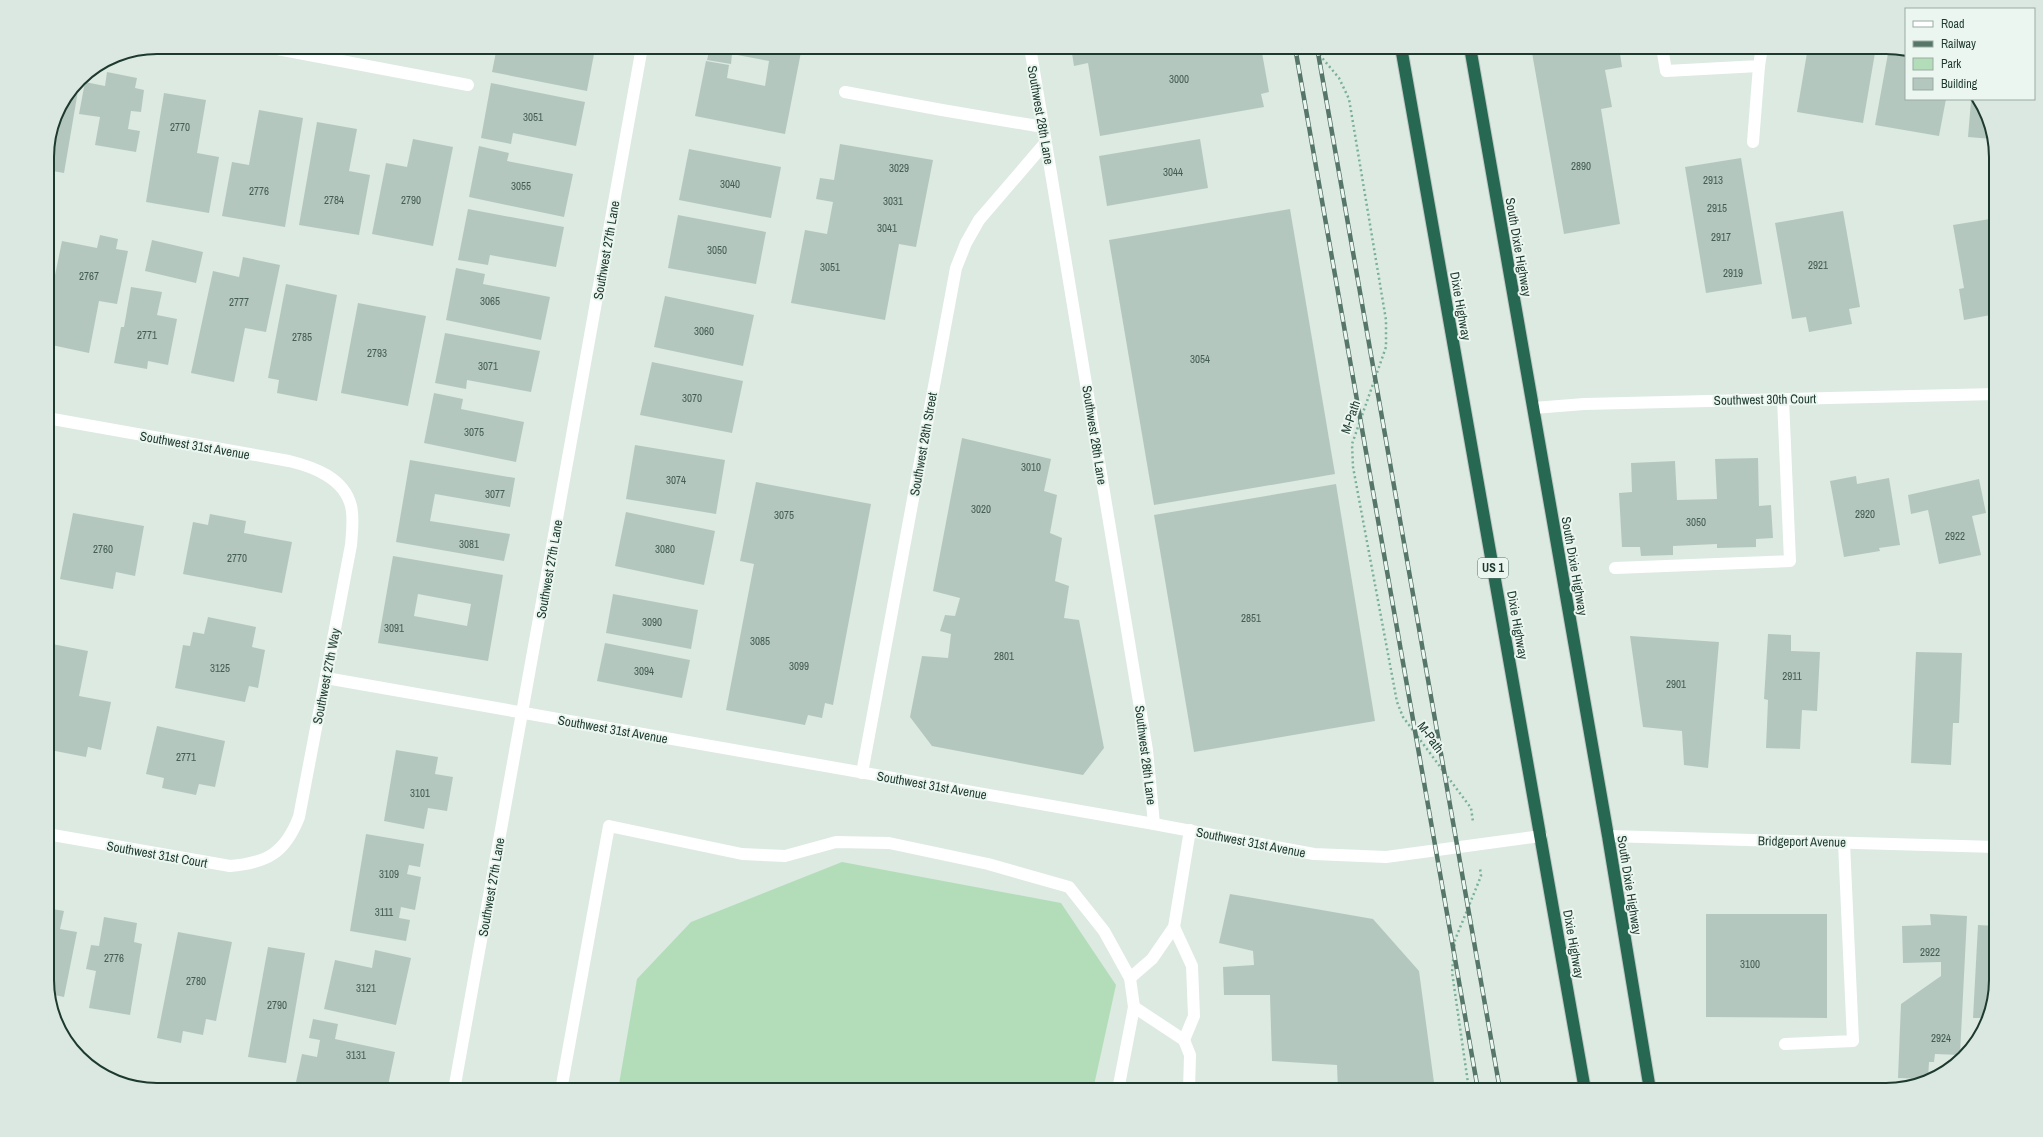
<svg xmlns="http://www.w3.org/2000/svg" width="2043" height="1137" viewBox="0 0 2043 1137" font-family="'Archivo Narrow',sans-serif">
<style>
.built{fill:#cadad1}
.green{fill:#b3ddb9}
.building{fill:#b4c7be;fill-rule:evenodd}
.lines{fill:none;stroke-linecap:round;stroke-linejoin:round}
.highway-casing{stroke:#c0c8c5;stroke-width:14}
.path{stroke:#7ab099;stroke-width:2.5;stroke-dasharray:2 3;stroke-linecap:butt}
.minor{stroke:#fff;stroke-width:12}
.highway{stroke:#276853;stroke-width:12}
.rail-casing{stroke:#57766a;stroke-width:4.5}
.rail{stroke:#ecf6f0;stroke-width:3;stroke-dasharray:9;stroke-linecap:butt}
.labels{text-anchor:middle;stroke-width:4;stroke-linejoin:round;paint-order:stroke}
.number-label{font-size:11px;fill:#435d53}
.shield{fill:#ecf6f0;stroke:#5b7269;stroke-width:1}
.shield-label{font-size:12px;font-weight:bold;fill:#1d3a2f}
.street-label{font-size:13px;fill:#1d3a2f;stroke:#ecf6f0}
.rim{fill:none;stroke:#1d3a2f;stroke-width:2}
</style>
<rect width="100%" height="100%" fill="#dceae2"/>
<!-- built -->
<polygon class="built" points="1681,1086 1886,1090 1887,1090 1682,1090"/>
<!-- green -->
<polygon class="green" points="842,862 1061,903 1116,985 1093,1090 618,1090 637,979 691,922"/>
<!-- building -->
<g class="building">
<polygon points="497,47 584,47 595,49 587,91 492,72"/>
<polygon points="710,47 802,47 785,134 695,116 706,61 729,65 727,78 765,86 769,61 732,54 731,64 707,60"/>
<polygon points="1071,47 1261,47 1269,92 1261,94 1264,107 1100,136 1088,63 1074,66"/>
<polygon points="1531,47 1619,47 1622,67 1605,70 1612,107 1601,109 1620,224 1564,234"/>
<polygon points="1808,47 1876,47 1863,123 1797,112"/>
<polygon points="1889,48 1906,52 1906,99 1946,99 1939,136 1875,125"/>
<polygon points="107,72 137,78 135,88 144,90 141,112 131,111 128,129 140,131 136,152 95,145 100,117 79,114 85,82 105,86"/>
<polygon points="80,79 64,173 47,170 47,150 55,115"/>
<polygon points="491,83 585,102 576,146 513,133 511,144 481,138"/>
<polygon points="164,93 206,100 197,153 219,157 209,213 146,202"/>
<polygon points="1971,101 1980,103 1992,139 1968,137"/>
<polygon points="259,110 303,118 285,227 222,216 232,162 249,165"/>
<polygon points="317,122 357,129 349,171 370,175 359,235 299,225"/>
<polygon points="413,139 453,147 433,246 372,234 386,163 407,167"/>
<polygon points="1200,139 1208,188 1107,206 1099,156"/>
<polygon points="840,144 933,160 916,247 899,244 885,320 791,303 805,230 827,234 833,202 816,199 820,178 834,180"/>
<polygon points="479,146 509,153 507,161 573,174 564,217 469,197"/>
<polygon points="689,149 781,167 771,218 679,200"/>
<polygon points="1741,158 1762,284 1706,293 1685,167"/>
<polygon points="468,209 564,227 556,267 490,255 488,265 458,260"/>
<polygon points="1290,209 1335,474 1154,505 1109,240"/>
<polygon points="1843,211 1860,307 1849,309 1852,324 1809,332 1806,317 1792,319 1775,223"/>
<polygon points="678,215 766,232 756,284 668,268"/>
<polygon points="1990,219 1996,251 1996,314 1964,320 1959,289 1964,288 1953,225"/>
<polygon points="100,235 118,239 116,249 128,251 117,304 99,301 89,353 47,344 47,314 62,241 97,248"/>
<polygon points="152,240 203,252 196,283 145,271"/>
<polygon points="243,257 280,265 266,332 245,328 234,382 191,373 213,271 239,277"/>
<polygon points="456,268 485,274 483,284 550,297 541,340 446,320"/>
<polygon points="286,284 337,295 317,401 277,393 279,380 268,378"/>
<polygon points="131,287 162,292 157,315 177,319 168,365 148,361 147,369 114,363 121,327 124,327"/>
<polygon points="665,296 754,315 743,366 654,347"/>
<polygon points="358,303 426,316 408,406 341,393"/>
<polygon points="445,333 540,351 531,392 467,380 466,389 435,383"/>
<polygon points="652,362 743,381 732,433 640,415"/>
<polygon points="434,393 463,399 461,409 524,422 516,462 424,443"/>
<polygon points="962,438 1051,459 1044,491 1057,495 1050,533 1062,538 1055,581 1069,586 1064,618 1079,620 1104,748 1083,775 932,746 910,717 922,656 948,658 951,634 940,631 945,615 955,616 960,598 933,591"/>
<polygon points="635,445 725,460 716,514 626,499"/>
<polygon points="1758,458 1759,506 1771,505 1773,538 1756,539 1756,547 1717,548 1717,544 1673,546 1673,555 1641,556 1640,547 1622,547 1619,493 1632,492 1631,463 1675,461 1677,500 1717,499 1715,459"/>
<polygon points="410,460 515,478 510,507 435,494 430,521 510,534 504,561 396,542"/>
<polygon points="1856,476 1857,484 1889,478 1900,545 1879,548 1880,551 1844,557 1830,481"/>
<polygon points="1979,479 1986,513 1972,516 1981,555 1939,564 1928,510 1911,514 1908,495"/>
<polygon points="756,482 871,504 833,705 825,703 822,718 808,715 805,725 726,710 754,564 740,561"/>
<polygon points="1336,484 1375,721 1194,752 1154,515"/>
<polygon points="626,512 715,531 704,585 615,566"/>
<polygon points="73,513 144,526 135,576 116,572 113,589 60,579"/>
<polygon points="210,514 246,521 244,533 292,542 282,593 183,574 193,522 208,525"/>
<path d="M 393,556 L 503,575 L 488,661 L 378,643 ZM 418,594 L 471,604 L 467,626 L 414,616 Z"/>
<polygon points="613,594 698,610 691,649 606,633"/>
<polygon points="208,617 256,627 252,647 265,650 258,688 249,686 245,702 175,688 183,645 190,646 193,632 204,634"/>
<polygon points="1768,634 1791,635 1791,651 1820,652 1817,711 1802,710 1800,749 1766,748 1768,700 1764,699"/>
<polygon points="1630,636 1719,642 1708,768 1684,765 1682,731 1643,727"/>
<polygon points="47,643 88,651 79,696 111,702 101,750 88,747 86,757 50,750 52,742 47,741"/>
<polygon points="605,643 690,660 682,698 597,681"/>
<polygon points="1916,652 1962,653 1959,723 1953,723 1951,765 1911,763"/>
<polygon points="157,726 225,741 215,787 199,784 196,795 162,788 164,778 146,774"/>
<polygon points="396,750 438,757 435,774 453,777 447,811 428,808 424,829 384,821"/>
<polygon points="366,834 424,844 420,867 409,865 407,874 421,877 415,910 401,907 399,918 410,920 406,941 350,931"/>
<polygon points="1230,894 1373,919 1419,971 1435,1090 1382,1090 1381,1086 1367,1085 1367,1090 1338,1090 1337,1065 1272,1061 1270,995 1224,995 1223,967 1254,965 1253,951 1219,943"/>
<polygon points="47,908 64,911 60,929 77,932 64,997 50,994 47,987"/>
<polygon points="1706,914 1827,914 1827,1018 1706,1017"/>
<polygon points="1930,914 1967,916 1960,1055 1935,1054 1934,1062 1929,1062 1928,1079 1898,1078 1901,1004 1941,976 1941,962 1903,963 1902,926 1931,925"/>
<polygon points="104,917 137,923 134,942 142,944 130,1015 89,1008 96,971 86,969 91,945 99,946"/>
<polygon points="1978,925 1996,926 1996,980 1986,1018 1973,1018"/>
<polygon points="178,932 232,942 216,1021 206,1019 203,1035 183,1031 181,1043 157,1038"/>
<polygon points="268,947 305,953 286,1063 248,1057"/>
<polygon points="375,950 411,958 396,1025 324,1009 335,960 372,968"/>
<polygon points="313,1019 338,1024 335,1039 395,1052 387,1090 334,1090 296,1082 302,1054 317,1057 320,1040 309,1038"/>
</g>
<g class="lines">
<defs>
<g id="highway">
<polyline points="1401,47 1585,1090"/>
<polyline points="1470,47 1608,836 1650,1090"/>
</g>
</defs>
<!-- highway casing -->
<use href="#highway" class="highway-casing"/>
<!-- path -->
<g class="path">
<polyline points="1313,47 1339,78 1349,99 1386,320 1386,347 1352,444 1353,467 1397,702 1403,717 1471,808 1473,822"/>
<polyline points="1469,1090 1452,972 1455,940 1477,886 1481,876 1480,868"/>
</g>
<!-- minor -->
<g class="minor">
<polyline points="267,47 468,85"/>
<polyline points="1030,47 1147,750 1154,824"/>
<polyline points="1662,47 1666,71 1759,66 1762,47"/>
<polyline points="845,92 942,110 1043,127"/>
<polyline points="1753,142 1759,66"/>
<polyline points="1534,408 1584,404 1996,394"/>
<path d="M 47,418 L 289,461 C 314,467 344,478 351,506 C 354,518 352,533 351,545 L 299,817 C 285,853 267,863 230,866 L 47,834"/>
<polyline points="1615,568 1790,561 1783,399"/>
<polyline points="326,678 1154,824 1314,854 1386,857 1541,836"/>
<polyline points="862,773 956,268 966,243 979,220 1046,142"/>
<polyline points="1608,836 1996,847"/>
<polyline points="1174,927 1192,966 1194,1016 1184,1040"/>
<polyline points="1130,978 1152,959 1174,927 1190,830"/>
<polyline points="1134,1007 1184,1040 1190,1055 1189,1090"/>
<polyline points="1785,1044 1853,1041 1844,843"/>
<polyline points="454,1090 642,47"/>
<polyline points="561,1090 609,826 742,854 785,856 836,842 889,843 988,864 1069,887 1104,931 1130,978 1134,1007 1118,1090"/>
</g>
<!-- highway -->
<use href="#highway" class="highway"/>
<defs>
<g id="rail">
<polyline points="1295,47 1478,1090"/>
<polyline points="1317,47 1500,1090"/>
</g>
</defs>
<!-- rail casing -->
<use href="#rail" class="rail-casing"/>
<!-- rail -->
<use href="#rail" class="rail"/>
</g>
<g class="labels">
<!-- number labels -->
<g class="number-label">
<text x="1179" y="83">3000</text>
<text x="533" y="121">3051</text>
<text x="180" y="131">2770</text>
<text x="1581" y="170">2890</text>
<text x="899" y="172">3029</text>
<text x="1173" y="176">3044</text>
<text x="1713" y="184">2913</text>
<text x="730" y="188">3040</text>
<text x="521" y="190">3055</text>
<text x="259" y="195">2776</text>
<text x="334" y="204">2784</text>
<text x="411" y="204">2790</text>
<text x="893" y="205">3031</text>
<text x="1717" y="212">2915</text>
<text x="887" y="232">3041</text>
<text x="1721" y="241">2917</text>
<text x="717" y="254">3050</text>
<text x="1818" y="269">2921</text>
<text x="830" y="271">3051</text>
<text x="1733" y="277">2919</text>
<text x="89" y="280">2767</text>
<text x="490" y="305">3065</text>
<text x="239" y="306">2777</text>
<text x="704" y="335">3060</text>
<text x="147" y="339">2771</text>
<text x="302" y="341">2785</text>
<text x="377" y="357">2793</text>
<text x="1200" y="363">3054</text>
<text x="488" y="370">3071</text>
<text x="692" y="402">3070</text>
<text x="474" y="436">3075</text>
<text x="1031" y="471">3010</text>
<text x="676" y="484">3074</text>
<text x="495" y="498">3077</text>
<text x="981" y="513">3020</text>
<text x="1865" y="518">2920</text>
<text x="784" y="519">3075</text>
<text x="1696" y="526">3050</text>
<text x="1955" y="540">2922</text>
<text x="469" y="548">3081</text>
<text x="103" y="553">2760</text>
<text x="665" y="553">3080</text>
<text x="237" y="562">2770</text>
<text x="1251" y="622">2851</text>
<text x="652" y="626">3090</text>
<text x="394" y="632">3091</text>
<text x="760" y="645">3085</text>
<text x="1004" y="660">2801</text>
<text x="799" y="670">3099</text>
<text x="220" y="672">3125</text>
<text x="644" y="675">3094</text>
<text x="1792" y="680">2911</text>
<text x="1676" y="688">2901</text>
<text x="186" y="761">2771</text>
<text x="420" y="797">3101</text>
<text x="389" y="878">3109</text>
<text x="384" y="916">3111</text>
<text x="1930" y="956">2922</text>
<text x="114" y="962">2776</text>
<text x="1750" y="968">3100</text>
<text x="196" y="985">2780</text>
<text x="366" y="992">3121</text>
<text x="277" y="1009">2790</text>
<text x="1941" y="1042">2924</text>
<text x="356" y="1059">3131</text>
</g>
<!-- shield labels -->
<rect class="shield" x="1478" y="558" width="30" height="20" rx="3"/>
<g class="shield-label">
<text x="1493" y="572">US 1</text>
</g>
<!-- street labels -->
<g class="street-label">
<text transform="translate(1041 115) rotate(80)" y="5">Southwest 28th Lane</text>
<text transform="translate(1519 247) rotate(80)" y="5">South Dixie Highway</text>
<text transform="translate(606 250) rotate(-80)" y="5">Southwest 27th Lane</text>
<text transform="translate(1461 306) rotate(80)" y="5">Dixie Highway</text>
<text transform="translate(1765 399) rotate(-1)" y="5">Southwest 30th Court</text>
<text transform="translate(1350 417) rotate(-71)" y="5">M-Path</text>
<text transform="translate(1095 435) rotate(81)" y="5">Southwest 28th Lane</text>
<text transform="translate(923 444) rotate(-80)" y="5">Southwest 28th Street</text>
<text transform="translate(195 445) rotate(10)" y="5">Southwest 31st Avenue</text>
<text transform="translate(1575 566) rotate(80)" y="5">South Dixie Highway</text>
<text transform="translate(549 569) rotate(-80)" y="5">Southwest 27th Lane</text>
<text transform="translate(1518 625) rotate(80)" y="5">Dixie Highway</text>
<text transform="translate(326 676) rotate(-79)" y="5">Southwest 27th Way</text>
<text transform="translate(613 729) rotate(10)" y="5">Southwest 31st Avenue</text>
<text transform="translate(1431 737) rotate(54)" y="5">M-Path</text>
<text transform="translate(1146 755) rotate(83)" y="5">Southwest 28th Lane</text>
<text transform="translate(932 785) rotate(10)" y="5">Southwest 31st Avenue</text>
<text transform="translate(1802 841) rotate(1)" y="5">Bridgeport Avenue</text>
<text transform="translate(1251 842) rotate(11)" y="5">Southwest 31st Avenue</text>
<text transform="translate(157 854) rotate(10)" y="5">Southwest 31st Court</text>
<text transform="translate(1630 885) rotate(81)" y="5">South Dixie Highway</text>
<text transform="translate(491 887) rotate(-80)" y="5">Southwest 27th Lane</text>
<text transform="translate(1574 944) rotate(80)" y="5">Dixie Highway</text>
</g>
</g>
<!-- crop -->
<path d="M0 0H2043V1137H0ZM157 54H1886A103 103 0 0 1 1989 157V980A103 103 0 0 1 1886 1083H157A103 103 0 0 1 54 980V157A103 103 0 0 1 157 54Z" fill="#dbe7e1" fill-rule="evenodd"/>
<path class="rim" d="M157 54H1886A103 103 0 0 1 1989 157V980A103 103 0 0 1 1886 1083H157A103 103 0 0 1 54 980V157A103 103 0 0 1 157 54Z"/>
<!-- legend -->
<rect x="1905" y="8" width="130" height="92" fill="#ecf6f0" stroke="#99aba3"/>
<rect x="1913" y="21" width="20" height="6" fill="#ffffff" stroke="#99aba3"/>
<text x="1941" y="28" font-size="12" fill="#1d3a2f">Road</text>
<rect x="1913" y="41" width="20" height="6" fill="#57766a" stroke="#99aba3"/>
<text x="1941" y="48" font-size="12" fill="#1d3a2f">Railway</text>
<rect x="1913" y="58" width="20" height="12" fill="#b3ddb9" stroke="#99aba3"/>
<text x="1941" y="68" font-size="12" fill="#1d3a2f">Park</text>
<rect x="1913" y="78" width="20" height="12" fill="#b4c7be" stroke="#99aba3"/>
<text x="1941" y="88" font-size="12" fill="#1d3a2f">Building</text>
</svg>
